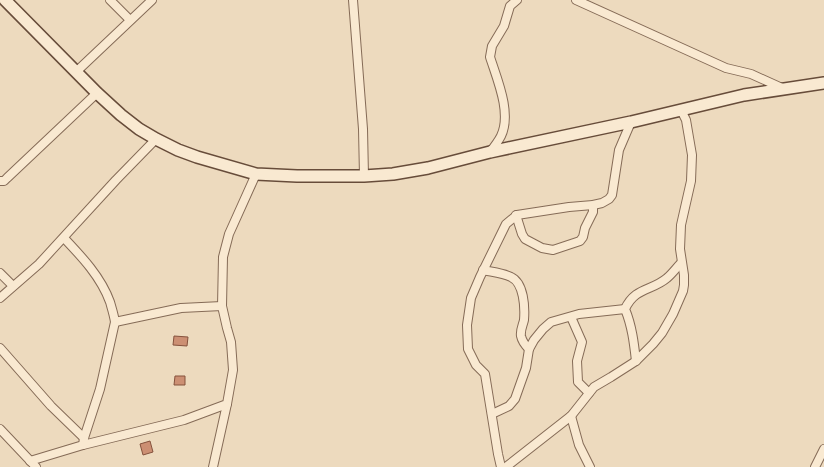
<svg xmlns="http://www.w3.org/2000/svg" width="824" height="467" viewBox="0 0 824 467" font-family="'Source Serif 4',serif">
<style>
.building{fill:#cc8f73;stroke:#85523d}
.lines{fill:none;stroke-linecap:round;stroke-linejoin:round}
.street-casing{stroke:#856b57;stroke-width:10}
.secondary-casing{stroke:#674c3a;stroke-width:14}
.street{stroke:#f9e9d1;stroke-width:8}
.secondary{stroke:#f9e9d1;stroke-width:11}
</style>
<rect width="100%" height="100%" fill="#eddabe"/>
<!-- building -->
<g class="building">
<polygon points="174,336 188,337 187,346 173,345"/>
<polygon points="175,376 185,376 185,385 174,385"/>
<polygon points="150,441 153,452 143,455 140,444"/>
</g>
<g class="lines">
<defs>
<g id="street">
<polyline points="110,0 130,20"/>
<polyline points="353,0 363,129 364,176"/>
<polyline points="576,0 726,68 751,74 782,88"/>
<polyline points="77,71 152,0"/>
<path d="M 490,152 C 494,147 498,142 501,136 C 512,113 497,79 490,57 L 492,46 L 504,26 L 510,6 L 517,0"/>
<polyline points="0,181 4,181 7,178 97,93"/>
<polyline points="516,215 522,234 525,239 542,248 553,250 580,241 583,237 585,228 593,212 593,205"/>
<path d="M 64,238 C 82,257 101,277 110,302 C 112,309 114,315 115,322 L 181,308 L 222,306"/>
<path d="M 483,270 C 492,272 503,273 511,277 C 524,283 525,307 524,320 C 523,325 520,330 521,336 C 522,341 525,345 529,349"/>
<polyline points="0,273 13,286"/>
<polyline points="0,298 39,264 116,180 156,139"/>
<polyline points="571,317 582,342 577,361 578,382 589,393"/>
<polyline points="0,348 51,406 84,438"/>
<path d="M 636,361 C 634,343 632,326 625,309 C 635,287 652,291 667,278 C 672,274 677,267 681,263"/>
<polyline points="492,414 509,406 515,399 526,368 529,349 534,340 543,329 551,322 579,314 625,309"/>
<polyline points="571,416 579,445 590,467"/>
<polyline points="0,429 36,467"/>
<polyline points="83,445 184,420 227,404 233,370 231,342 227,328 222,306 223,257 229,234 256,174"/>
<polyline points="30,461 83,445 84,438 100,389 115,322"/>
<polyline points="213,467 227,404"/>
<polyline points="501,467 498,454 485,374 476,365 468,349 467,325 471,298 480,277 506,224 517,215 569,207 593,205 602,203 609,199 612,195 619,150 631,122"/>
<polyline points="506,467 571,416 594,387 611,377 636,361 653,344 662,333 673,314 683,291 684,285 684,275 680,249 681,225 691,181 692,155 686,120 681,110"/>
<polyline points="815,467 824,449"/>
</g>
<polyline id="secondary" points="5,0 97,93 121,115 139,129 156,139 178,150 197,157 256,174 297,176 364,176 393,174 428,168 490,152 631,122 744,95 824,83"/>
</defs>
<!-- street casing -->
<use href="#street" class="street-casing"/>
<!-- secondary casing -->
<use href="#secondary" class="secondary-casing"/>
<!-- street -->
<use href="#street" class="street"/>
<!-- secondary -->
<use href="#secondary" class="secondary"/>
</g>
</svg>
